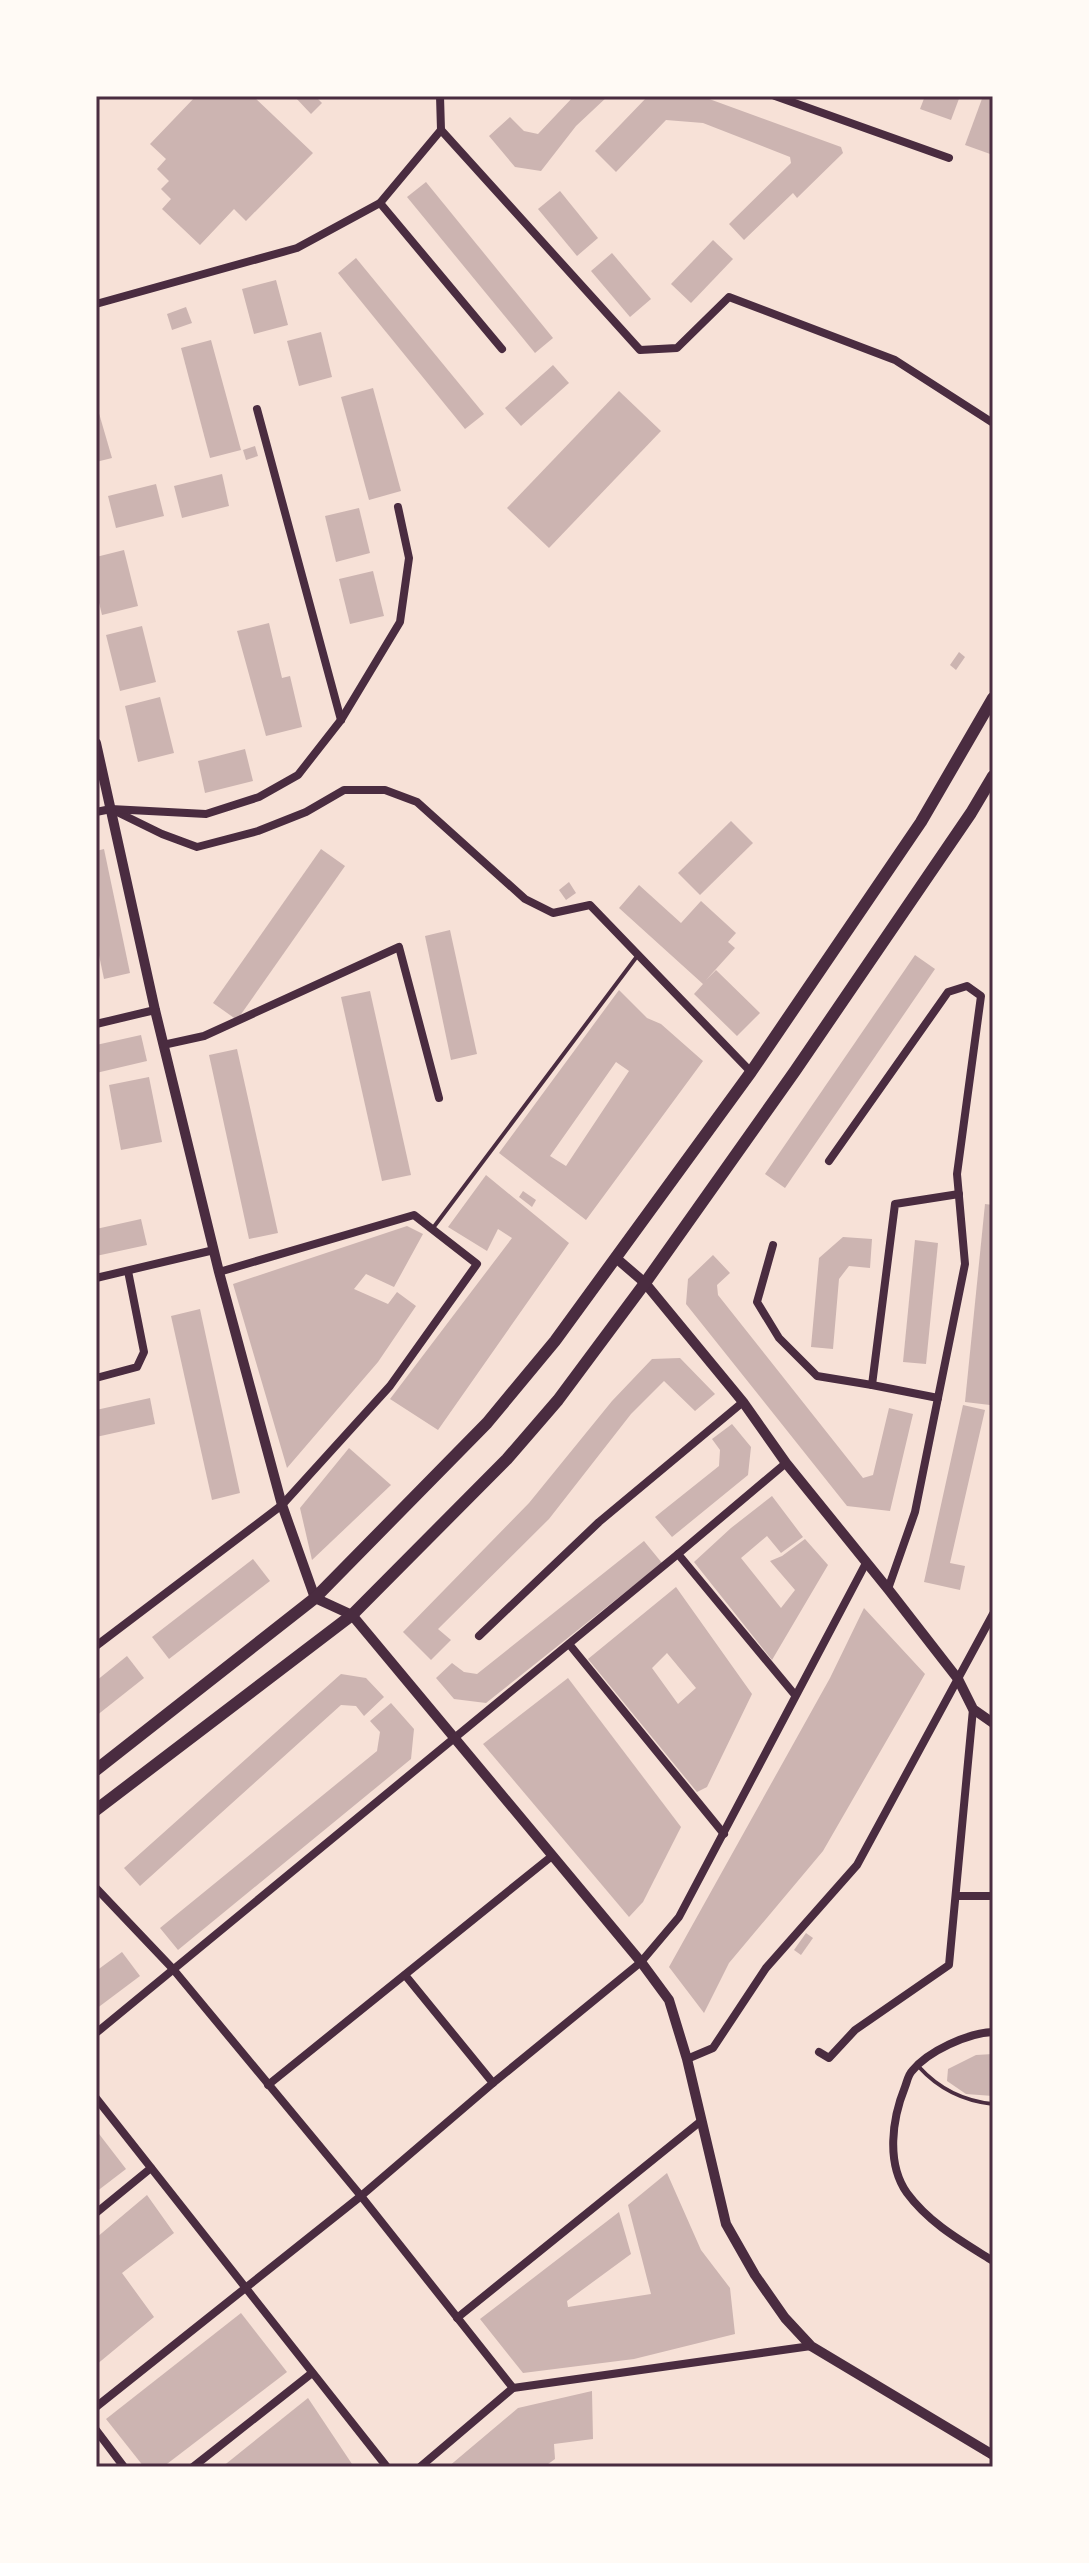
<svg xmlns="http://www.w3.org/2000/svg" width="1089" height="2563" viewBox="0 0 1089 2563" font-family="'Crimson Pro',serif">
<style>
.building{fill:#ccb4b1;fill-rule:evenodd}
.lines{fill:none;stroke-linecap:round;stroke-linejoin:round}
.service{stroke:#4a2c40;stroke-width:4}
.minor{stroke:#4a2c40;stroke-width:8}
.tertiary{stroke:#4a2c40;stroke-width:10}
.secondary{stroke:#4a2c40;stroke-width:12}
.neatline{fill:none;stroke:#4a2c40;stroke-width:3}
</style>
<rect width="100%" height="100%" fill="#f7e1d7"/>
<!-- building -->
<g class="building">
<polygon points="196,96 253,96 313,153 246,221 234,209 200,245 162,209 171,199 161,189 169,181 157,169 166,159 150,144"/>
<polygon points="294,96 315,96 322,103 311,114"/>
<polygon points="574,96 608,96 576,126 541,171 515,167 489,136 510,117 524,131 538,134"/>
<polygon points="648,96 687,98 687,96 701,96 841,147 843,153 797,198 793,193 744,240 729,224 791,163 790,157 703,123 666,120 616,172 595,151"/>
<polygon points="925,96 960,96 951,120 920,109"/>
<polygon points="983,96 993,96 993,155 965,145"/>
<polygon points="426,182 553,338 535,353 407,197"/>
<polygon points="560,191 598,238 577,256 538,209"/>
<polygon points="713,240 733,259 691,303 671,284"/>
<polygon points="612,253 651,299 630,317 591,271"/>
<polygon points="356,258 484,414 465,429 338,273"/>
<polygon points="276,280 288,325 254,334 242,289"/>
<polygon points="186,307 192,323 172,330 167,314"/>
<polygon points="321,332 332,377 299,386 287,341"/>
<polygon points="211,340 241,450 210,458 181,348"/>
<polygon points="553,365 569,383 521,426 505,408"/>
<polygon points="373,388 401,491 369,500 341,397"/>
<polygon points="619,391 661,431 549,548 507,508"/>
<polygon points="96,403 112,458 96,462"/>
<polygon points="255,446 258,456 246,460 243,450"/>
<polygon points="222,474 229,506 182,518 174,486"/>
<polygon points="156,484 164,516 116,528 108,496"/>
<polygon points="359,508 370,553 336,562 325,516"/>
<polygon points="124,550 138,606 102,615 96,590 96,557"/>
<polygon points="373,571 384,616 350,624 339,579"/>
<polygon points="269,623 282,678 290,676 302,727 266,736 237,631"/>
<polygon points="142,626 156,682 120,691 106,635"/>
<polygon points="959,652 965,657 956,670 950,665"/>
<polygon points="160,697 174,753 138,762 125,706"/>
<polygon points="245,749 253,781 205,793 198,761"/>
<polygon points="731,821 753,843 700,895 678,873"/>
<polygon points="104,849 130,973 104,979 96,941 96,851"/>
<polygon points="321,849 345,866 237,1020 213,1003"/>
<polygon points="569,882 576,893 566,900 559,890"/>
<polygon points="639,885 681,923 701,901 736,933 728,942 735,948 706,980 716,970 760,1013 737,1036 694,994 703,984 619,908"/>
<polygon points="450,930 477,1054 451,1060 425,936"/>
<polygon points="915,955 935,969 785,1188 765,1174"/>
<path d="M 619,990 L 647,1018 L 661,1024 L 703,1061 L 586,1220 L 499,1153 ZM 616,1062 L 629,1071 L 566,1166 L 550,1156 Z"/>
<polygon points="370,991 411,1175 382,1181 341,997"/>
<polygon points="141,1035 147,1061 96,1073 96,1045"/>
<polygon points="237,1049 278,1233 249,1239 209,1055"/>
<polygon points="149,1077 162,1142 121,1150 109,1085"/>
<polygon points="486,1175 569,1243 438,1430 390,1399 512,1238 498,1229 487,1251 448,1227"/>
<polygon points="523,1191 536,1200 532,1207 519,1197"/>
<polygon points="985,1204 993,1205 993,1379 990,1405 965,1402"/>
<polygon points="141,1219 147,1245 96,1256 96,1229"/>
<polygon points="407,1226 423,1234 394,1287 366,1274 354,1289 388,1304 397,1292 416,1306 378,1362 287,1468 233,1284"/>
<polygon points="843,1237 872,1239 870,1268 849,1266 839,1279 833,1349 811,1347 819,1258"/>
<polygon points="915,1240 938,1243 926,1364 903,1362"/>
<polygon points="713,1255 730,1273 717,1285 718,1295 863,1478 873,1475 889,1408 913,1414 890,1511 847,1506 686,1304 688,1279"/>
<polygon points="200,1309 240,1493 212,1500 171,1316"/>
<polygon points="680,1358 715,1394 695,1411 664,1381 631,1414 549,1519 438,1629 451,1640 431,1660 403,1632 529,1503 612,1401 652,1359"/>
<polygon points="150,1398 155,1424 96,1437 96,1410"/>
<polygon points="963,1405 985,1410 950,1563 965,1566 960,1590 924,1582"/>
<polygon points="732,1424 751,1447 748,1475 672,1537 655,1517 719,1466 720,1450 712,1439"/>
<polygon points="349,1448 391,1485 312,1560 300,1508"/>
<polygon points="772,1496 803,1537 781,1553 767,1536 741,1558 781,1608 795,1590 770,1561 782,1556 805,1539 828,1565 772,1660 694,1562 731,1528"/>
<polygon points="644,1541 662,1563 486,1703 454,1699 436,1678 452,1663 464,1672 477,1674"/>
<polygon points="253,1559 270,1581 169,1659 152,1637"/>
<path d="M 676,1587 L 752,1694 L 707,1787 L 697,1792 L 588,1659 ZM 667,1653 L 696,1688 L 678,1704 L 652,1668 Z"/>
<polygon points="864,1608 925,1674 823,1851 729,1963 704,2013 669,1967 830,1678"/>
<polygon points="127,1656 144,1678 96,1716 96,1681"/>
<polygon points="341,1674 366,1678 384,1697 364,1716 356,1706 341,1705 140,1886 124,1868"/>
<polygon points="568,1678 681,1827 643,1902 629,1917 483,1744"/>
<polygon points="391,1703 414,1729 411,1759 178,1950 160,1928 377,1751 380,1732 370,1721"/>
<polygon points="806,1933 813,1938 801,1955 794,1950"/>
<polygon points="122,1952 140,1976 96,2009 96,1971"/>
<polygon points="993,2054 993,2096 966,2094 947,2081 948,2069 976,2055"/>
<polygon points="96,2130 126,2169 96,2192"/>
<polygon points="667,2173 701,2250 730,2288 735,2334 634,2359 523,2373 480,2319 619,2212 631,2254 567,2301 568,2307 651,2294 628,2205"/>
<polygon points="147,2195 174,2233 122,2273 154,2317 96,2365 96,2238"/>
<polygon points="241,2313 287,2372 163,2467 144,2467 106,2419"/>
<polygon points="592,2391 593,2439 554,2444 555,2459 544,2467 448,2467 518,2408"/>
<polygon points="308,2398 354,2467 222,2467"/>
</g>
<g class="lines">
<!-- service -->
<g class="service">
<polyline points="433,1228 638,955"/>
<path d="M 919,2067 C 939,2089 963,2101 993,2104"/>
</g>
<!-- minor -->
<g class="minor">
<polyline points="440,96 441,130"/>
<polyline points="775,96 949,158"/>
<polyline points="380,203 502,349"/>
<polyline points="96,304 297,248 380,203 441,130 640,350 677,348 729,297 895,360 993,423"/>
<polyline points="257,409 341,720"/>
<polyline points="111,809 162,834 197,847 258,831 306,812 344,790 385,790 417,802 525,899 553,913 590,905 751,1072"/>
<polyline points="96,812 111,809 206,814 259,797 298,775 341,720 400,622 409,558 398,507"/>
<polyline points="96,1024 155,1010"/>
<polyline points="163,1045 204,1036 399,947 439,1098"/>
<polyline points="829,1161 948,992 967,986 981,996 957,1174 965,1264 915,1512 888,1589"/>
<polyline points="773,1245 757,1302 779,1338 817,1376 872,1385"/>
<polyline points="96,1278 214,1250"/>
<polyline points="96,1378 137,1367 144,1352 128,1271"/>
<polyline points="938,1398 872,1385 895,1204 959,1194"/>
<polyline points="678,1554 795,1695"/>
<polyline points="479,1636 599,1522 743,1402"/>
<polyline points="569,1644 724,1834"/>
<polyline points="96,1646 282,1505 390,1386 477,1264 414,1215 219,1272"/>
<polyline points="96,1888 173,1969 361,2196 513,2388"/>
<polyline points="956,1896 993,1896"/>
<polyline points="405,1975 493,2083"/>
<path d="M 993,2032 C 968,2033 928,2051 912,2071 C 908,2075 907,2082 905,2087 C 892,2119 886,2163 907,2193 C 929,2223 961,2241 993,2261"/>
<polyline points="96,2033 678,1554 786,1463"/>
<polyline points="819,2052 829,2058 855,2030 949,1965 973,1709"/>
<polyline points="687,2059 713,2048 766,1968 857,1865 993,1614"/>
<polyline points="268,2085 552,1856"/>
<polyline points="96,2098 387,2467"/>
<polyline points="96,2213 151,2168"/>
<polyline points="457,2318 701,2121"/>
<polyline points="96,2407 361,2196 493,2083 641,1962 679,1917 866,1563"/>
<polyline points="96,2430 124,2467"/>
<polyline points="193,2467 312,2373"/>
<polyline points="420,2467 513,2388 811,2346"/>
</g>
<!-- tertiary -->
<g class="tertiary">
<polyline points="96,743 155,1010 219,1272 282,1505 315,1598 352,1615 641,1962 669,2000 687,2059 726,2224 755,2275 785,2318 811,2346 993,2455"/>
<polyline points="616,1258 645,1283 743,1402 786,1463 888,1589 958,1679 973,1709 993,1723"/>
</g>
<!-- secondary -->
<g class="secondary">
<polyline points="96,1770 315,1598 487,1423 555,1341 751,1072 921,822 993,698"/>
<polyline points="96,1810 352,1615 507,1459 558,1400 645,1283 795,1071 971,813 993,776"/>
</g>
</g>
<!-- border -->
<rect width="1089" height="2563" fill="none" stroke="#fffaf5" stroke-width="196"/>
<rect x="98" y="98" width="893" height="2367" class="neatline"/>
</svg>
